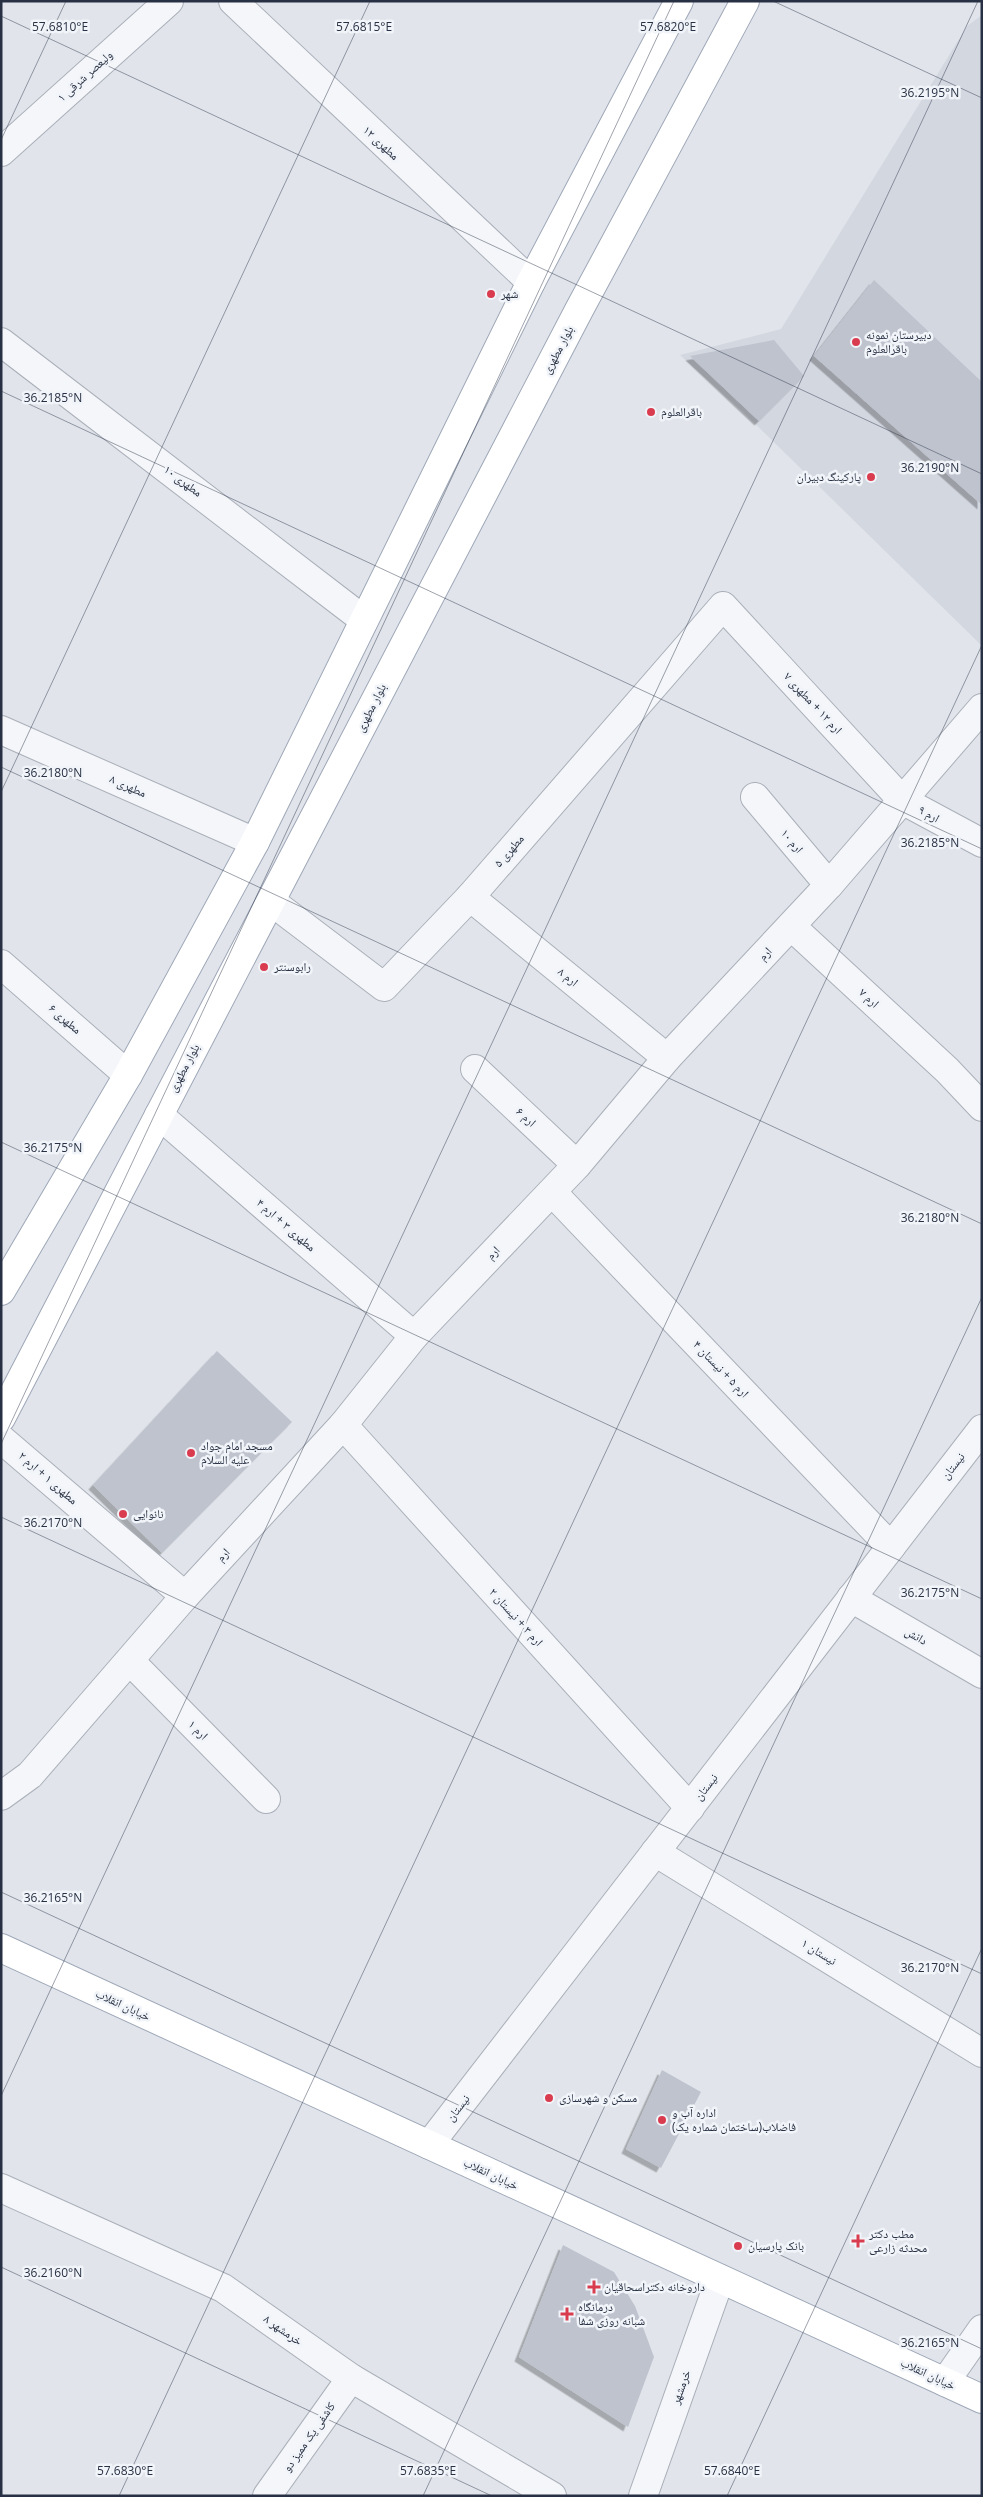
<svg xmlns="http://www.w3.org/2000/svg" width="983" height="2497" viewBox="0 0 983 2497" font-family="'Open Sans','Noto Naskh Arabic',sans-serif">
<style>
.built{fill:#d3d7e0}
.building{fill:#bec3ce;filter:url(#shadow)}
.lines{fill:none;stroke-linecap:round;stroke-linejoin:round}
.minor-casing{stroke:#aaafb9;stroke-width:30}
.major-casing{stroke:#9fa8b8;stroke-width:30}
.minor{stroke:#f4f6f9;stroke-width:28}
.major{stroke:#fff;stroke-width:28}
.ticks{fill:none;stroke:#283144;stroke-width:1;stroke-opacity:0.45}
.poi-dot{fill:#da3c4f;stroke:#f1f4f8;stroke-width:2}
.labels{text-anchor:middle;stroke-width:5;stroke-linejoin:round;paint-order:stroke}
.street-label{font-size:12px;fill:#283144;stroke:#f1f4f8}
.poi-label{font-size:12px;fill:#283144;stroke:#f1f4f8;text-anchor:start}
.ticks-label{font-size:12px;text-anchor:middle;fill:#283144;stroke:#f1f4f8;stroke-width:5;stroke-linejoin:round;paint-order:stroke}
</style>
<defs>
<filter id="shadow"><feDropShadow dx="-4.5" dy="4.5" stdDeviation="0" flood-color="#0004"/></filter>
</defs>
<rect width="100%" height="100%" fill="#e1e5eb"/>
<!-- built -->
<polygon class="built" points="982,15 982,646 742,411 680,355 781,329 967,26"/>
<!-- building -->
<g class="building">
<polygon points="874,280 982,382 982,505 814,356"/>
<polygon points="774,340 804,376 759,421 690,356"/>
<polygon points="217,1351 292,1422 162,1553 93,1485"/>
<polygon points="662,2070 701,2092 661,2168 626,2149"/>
<polygon points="563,2245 614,2272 635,2306 654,2357 628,2427 519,2357"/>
</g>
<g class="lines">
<defs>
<g id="minor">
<polyline points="233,1 531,282"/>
<polyline points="1,152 169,1"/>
<polyline points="1,342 364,620"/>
<polyline points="1,730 255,842"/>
<polyline points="755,797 829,885"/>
<polyline points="470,897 667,1058"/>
<polyline points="272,902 384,987 470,897 723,606 902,800 982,843"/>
<polyline points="791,926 947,1070 982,1107"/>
<polyline points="1,964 128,1075"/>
<polyline points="475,1069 577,1165"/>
<polyline points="159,1115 414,1336"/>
<polyline points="552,1192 891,1547"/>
<polyline points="343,1425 690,1808"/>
<polyline points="1,1439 185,1596"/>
<polyline points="851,1598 982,1674"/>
<polyline points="130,1661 266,1799"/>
<polyline points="1,1796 30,1775 185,1596 343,1425 414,1336 577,1165 667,1058 829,885 982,708"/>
<polyline points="655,1852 982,2053"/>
<polyline points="429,2145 982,1429"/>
<polyline points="1,2188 223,2288 351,2378 552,2496"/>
<polyline points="945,2382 982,2329"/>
<polyline points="267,2496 351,2378"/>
<polyline points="643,2496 720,2279"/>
</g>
<g id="major">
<polyline points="1,1291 128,1075 255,842 531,282 679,1"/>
<polyline points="1,1418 579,310 745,1"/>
<polyline points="1,1948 982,2399"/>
</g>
</defs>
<!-- minor casing -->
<use href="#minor" class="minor-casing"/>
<!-- major casing -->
<use href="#major" class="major-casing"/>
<!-- minor -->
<use href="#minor" class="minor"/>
<!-- major -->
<use href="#major" class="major"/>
</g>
<!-- ticks -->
<path class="ticks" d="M 773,1 L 982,98M 1,16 L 982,474M 1,140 L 66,1M 1,391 L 982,849M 1,767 L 982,1224M 1,792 L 370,1M 1,1142 L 982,1599M 1,1444 L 674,1M 1,1517 L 982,1974M 1,1892 L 982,2349M 1,2096 L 978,1M 1,2267 L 492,2496M 119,2496 L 982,645M 423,2496 L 982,1297M 727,2496 L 982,1948"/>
<!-- markers -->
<g class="poi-dot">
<circle cx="491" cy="294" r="5"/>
<circle cx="856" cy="342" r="5"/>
<circle cx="651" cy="412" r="5"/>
<circle cx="871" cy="477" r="5"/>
<circle cx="264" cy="967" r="5"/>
<circle cx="191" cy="1453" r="5"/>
<circle cx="123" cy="1514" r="5"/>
<circle cx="549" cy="2098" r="5"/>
<circle cx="662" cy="2120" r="5"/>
<path d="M855.5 2233.5h5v5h5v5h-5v5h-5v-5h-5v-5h5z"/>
<circle cx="738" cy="2246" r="5"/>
<path d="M591.5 2279.5h5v5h5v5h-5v5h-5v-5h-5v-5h5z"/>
<path d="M564.5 2306.5h5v5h5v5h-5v5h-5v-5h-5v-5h5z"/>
</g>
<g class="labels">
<!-- street labels -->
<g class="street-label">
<text transform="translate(85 76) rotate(-42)" y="4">ولیعصر شرقی ۱</text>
<text transform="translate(381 143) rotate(43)" y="4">مطهری ۱۲</text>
<text transform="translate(558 350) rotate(-62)" y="4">بلوار مطهری</text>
<text transform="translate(183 481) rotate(37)" y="4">مطهری ۱۰</text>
<text transform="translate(813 703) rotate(47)" y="4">ارم ۱۲ + مطهری ۷</text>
<text transform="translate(371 708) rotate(-63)" y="4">بلوار مطهری</text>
<text transform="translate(128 786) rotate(24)" y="4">مطهری ۸</text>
<text transform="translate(929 814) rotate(29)" y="4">ارم ۹</text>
<text transform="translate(792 841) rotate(50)" y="4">ارم ۱۰</text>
<text transform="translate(509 851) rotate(-49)" y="4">مطهری ۵</text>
<text transform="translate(765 954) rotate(-47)" y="4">ارم</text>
<text transform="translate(568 977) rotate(39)" y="4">ارم ۸</text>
<text transform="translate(869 998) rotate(43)" y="4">ارم ۷</text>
<text transform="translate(65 1019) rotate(41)" y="4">مطهری ۶</text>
<text transform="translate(184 1068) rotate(-62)" y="4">بلوار مطهری</text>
<text transform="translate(526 1117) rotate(43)" y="4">ارم ۶</text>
<text transform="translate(286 1225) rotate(41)" y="4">مطهری ۳ + ارم ۴</text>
<text transform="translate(493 1253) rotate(-46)" y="4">ارم</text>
<text transform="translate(721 1369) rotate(46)" y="4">ارم ۵ + نیستان ۴</text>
<text transform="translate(953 1466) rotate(-52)" y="4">نیستان</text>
<text transform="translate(48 1478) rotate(41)" y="4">مطهری ۱ + ارم ۲</text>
<text transform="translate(223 1555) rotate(-47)" y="4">ارم</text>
<text transform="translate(516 1617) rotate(48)" y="4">ارم ۳ + نیستان ۲</text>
<text transform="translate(916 1636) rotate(30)" y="4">دانش</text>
<text transform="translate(198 1730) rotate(45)" y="4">ارم ۱</text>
<text transform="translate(706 1787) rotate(-52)" y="4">نیستان</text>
<text transform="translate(819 1952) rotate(32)" y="4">نیستان ۱</text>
<text transform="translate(123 2005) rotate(25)" y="4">خیابان انقلاب</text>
<text transform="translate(458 2108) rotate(-52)" y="4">نیستان</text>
<text transform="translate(491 2174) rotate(25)" y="4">خیابان انقلاب</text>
<text transform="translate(283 2330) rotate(35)" y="4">خرمشهر ۸</text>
<text transform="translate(928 2374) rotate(25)" y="4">خیابان انقلاب</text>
<text transform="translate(681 2387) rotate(-70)" y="4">خرمشهر</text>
<text transform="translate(309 2437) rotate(-55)" y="4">کاشفی یک ممیز دو</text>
</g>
<!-- poi labels -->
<g class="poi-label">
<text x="501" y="298">شهر</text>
<text x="866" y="339">دبیرستان نمونه<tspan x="866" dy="14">باقرالعلوم</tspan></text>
<text x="661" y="416">باقرالعلوم</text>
<text x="861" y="481" text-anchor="end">پارکینگ دبیران</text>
<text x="274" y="971">رابوسنتر</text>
<text x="201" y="1450">مسجد امام جواد<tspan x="201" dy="14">علیه السلام</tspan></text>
<text x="133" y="1518">نانوایی</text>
<text x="559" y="2102">مسکن و شهرسازی</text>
<text x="672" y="2117">اداره آب و<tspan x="672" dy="14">فاضلاب(ساختمان شماره یک)</tspan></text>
<text x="869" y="2238">مطب دکتر<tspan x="869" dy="14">محدثه زارعی</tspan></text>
<text x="748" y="2250">بانک پارسیان</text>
<text x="604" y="2291">داروخانه دکتراسحاقیان</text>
<text x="578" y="2311">درمانگاه<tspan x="578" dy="14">شبانه روزی شفا</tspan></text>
</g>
</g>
<g class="ticks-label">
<text x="60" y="31">57.6810°E</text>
<text x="364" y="31">57.6815°E</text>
<text x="668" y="31">57.6820°E</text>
<text x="930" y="97">36.2195°N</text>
<text x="53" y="402">36.2185°N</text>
<text x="930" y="472">36.2190°N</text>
<text x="53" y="777">36.2180°N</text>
<text x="930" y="847">36.2185°N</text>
<text x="53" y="1152">36.2175°N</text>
<text x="930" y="1222">36.2180°N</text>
<text x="53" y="1527">36.2170°N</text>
<text x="930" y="1597">36.2175°N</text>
<text x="53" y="1902">36.2165°N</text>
<text x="930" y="1972">36.2170°N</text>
<text x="53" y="2277">36.2160°N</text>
<text x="930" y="2347">36.2165°N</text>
<text x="125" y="2475">57.6830°E</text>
<text x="428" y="2475">57.6835°E</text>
<text x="732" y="2475">57.6840°E</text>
</g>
<!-- border -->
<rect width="983" height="2497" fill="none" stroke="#283144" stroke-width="5"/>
</svg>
